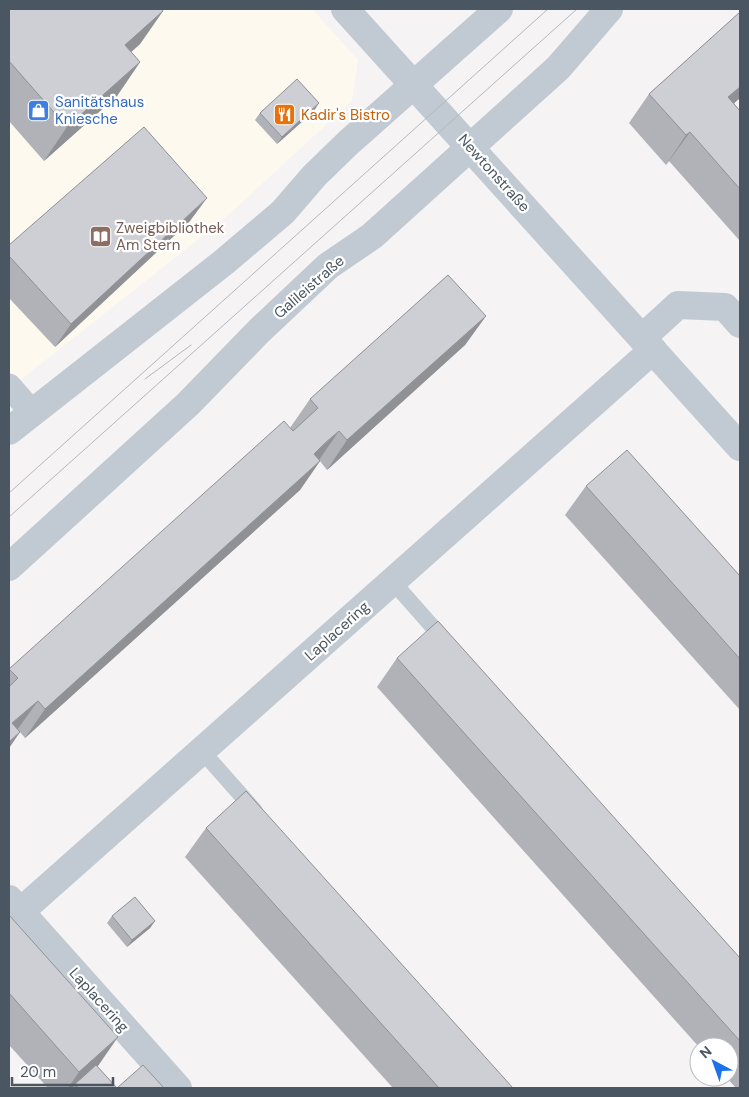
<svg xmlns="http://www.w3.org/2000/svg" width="749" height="1097" viewBox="0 0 749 1097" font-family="'DM Sans',sans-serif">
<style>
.commercial{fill:#fdf9ef}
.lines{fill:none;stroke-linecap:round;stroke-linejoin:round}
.service{stroke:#c1cad2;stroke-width:16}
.pedestrian{stroke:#c1cad2;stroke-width:25}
.minor{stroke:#c1cad2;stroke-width:28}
.tertiary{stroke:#c1cad2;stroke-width:28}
.tram{stroke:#b5b8bd;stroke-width:1}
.wall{fill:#b0b2b7}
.shaded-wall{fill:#909195}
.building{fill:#cdcfd5;stroke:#909195}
.labels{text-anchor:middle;stroke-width:4.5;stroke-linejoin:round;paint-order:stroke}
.shop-label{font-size:15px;fill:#366cbe;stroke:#fff;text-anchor:start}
.food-label{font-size:15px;fill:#c56008;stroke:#fff;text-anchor:start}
.street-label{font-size:15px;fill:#4a5661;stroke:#fff}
.education-label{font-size:15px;fill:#785e54;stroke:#fff;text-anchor:start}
</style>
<rect width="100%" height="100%" fill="#f5f3f3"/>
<!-- commercial -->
<polygon class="commercial" points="9,9 312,9 358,60 352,101 224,219 9,389"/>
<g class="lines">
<!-- service -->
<g class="service">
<polyline points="393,582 446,642"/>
<polyline points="202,751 255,811"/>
</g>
<!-- pedestrian -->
<polyline class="pedestrian" points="9,386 31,411"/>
<!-- minor -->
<g class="minor">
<polyline points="345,9 740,447"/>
<polyline points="642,338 678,305 725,307 740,324"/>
<polyline points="9,899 178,1088"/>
<polyline points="20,912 653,350"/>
</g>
<!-- tertiary -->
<g class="tertiary">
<polyline points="9,431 224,262 283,212 314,176 348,143 499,9"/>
<polyline points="9,567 188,404 259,331 328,266 372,236 558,68 609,9"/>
</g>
<!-- tram -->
<g class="tram">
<polyline points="145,379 191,345"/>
<polyline points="9,493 548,9"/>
<polyline points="9,517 577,9"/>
</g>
</g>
<!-- wall -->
<g class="wall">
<polygon points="9,9 163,11 140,44 131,52 140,62 117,96 44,161 9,121"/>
<polygon points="740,12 740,98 734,103 740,111 740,241 669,161 666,165 629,123 649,94"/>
<polygon points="314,111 277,144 255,120 260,113"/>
<polygon points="190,221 55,347 9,298 9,245"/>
<polygon points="486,316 465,345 327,470 320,461 300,490 25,738 20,732 9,748 9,669 290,428 310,399"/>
<polygon points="586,486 740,576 740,710 565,515"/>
<polygon points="397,658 740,958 740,1088 736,1088 726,1077 729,1077 729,1047 699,1047 377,687"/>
<polygon points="206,828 513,1088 393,1088 185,857"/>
<polygon points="9,915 97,1066 117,1088 48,1088 9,1045"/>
<polygon points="112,916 155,921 150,928 127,947 107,923"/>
</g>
<!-- shaded-wall -->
<g class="shaded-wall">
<polygon points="163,11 140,44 102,78 125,45"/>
<polygon points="140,62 117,96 44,161 67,127"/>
<polygon points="740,87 740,98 708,126 728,97"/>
<polygon points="319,103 314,111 277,144 282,137"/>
<polygon points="690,132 669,161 666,165 686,135"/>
<polygon points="207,198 190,221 55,347 71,324"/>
<polygon points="486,316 465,345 327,470 347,440"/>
<polygon points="339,431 319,460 314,454"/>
<polygon points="320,461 300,490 25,738 45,709"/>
<polygon points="38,701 17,730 12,723"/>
<polygon points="20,732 9,748 9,742"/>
<polygon points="155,921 150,928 127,947 132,940"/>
<polygon points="118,1037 98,1066 76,1086 75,1084 72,1088 68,1088 79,1072"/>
</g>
<!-- building -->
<g class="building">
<polygon points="9,9 162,9 163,11 125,45 140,62 67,127 9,61"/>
<polygon points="740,12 740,87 728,97 740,111 740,189 690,132 686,135 649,94"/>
<polygon points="297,79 319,103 282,137 260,113"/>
<polygon points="144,127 207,198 71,324 9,256 9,245"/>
<polygon points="448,275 486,316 347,440 339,431 325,443 314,454 320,461 45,709 38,701 12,723 20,732 9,742 9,687 18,678 9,669 284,421 293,431 304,421 318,408 310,399"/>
<polygon points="627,450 740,576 740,659 586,486"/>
<polygon points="438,621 740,958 740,1041 397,658"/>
<polygon points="246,791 513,1088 439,1088 206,828"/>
<polygon points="135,897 155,921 132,940 112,916"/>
<polygon points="9,915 118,1037 79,1072 9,993"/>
<polygon points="96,1065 117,1088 78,1088 75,1084"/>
<polygon points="143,1065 164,1088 117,1088"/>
</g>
<!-- icons -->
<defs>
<symbol id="shop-square" viewBox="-11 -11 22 22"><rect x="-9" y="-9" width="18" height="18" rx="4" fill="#3f7fe0" stroke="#fff"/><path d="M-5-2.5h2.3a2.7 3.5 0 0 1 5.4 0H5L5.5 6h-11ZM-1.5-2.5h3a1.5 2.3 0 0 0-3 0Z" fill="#fff"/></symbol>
<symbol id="restaurant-square" viewBox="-11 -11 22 22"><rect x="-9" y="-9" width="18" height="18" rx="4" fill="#e8710a" stroke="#fff"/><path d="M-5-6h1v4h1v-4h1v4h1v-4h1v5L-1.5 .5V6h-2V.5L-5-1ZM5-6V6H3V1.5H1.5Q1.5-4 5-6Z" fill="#fff"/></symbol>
<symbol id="library-square" viewBox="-11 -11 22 22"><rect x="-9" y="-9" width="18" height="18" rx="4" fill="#8d6e63" stroke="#fff"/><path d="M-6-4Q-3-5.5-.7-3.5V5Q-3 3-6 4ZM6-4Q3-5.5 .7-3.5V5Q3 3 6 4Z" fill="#fff"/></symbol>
</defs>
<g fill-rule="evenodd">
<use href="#shop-square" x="26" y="98" width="25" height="25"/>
<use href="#restaurant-square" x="272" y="102" width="25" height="25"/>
<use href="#library-square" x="88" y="224" width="25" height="25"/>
</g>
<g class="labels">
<!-- shop labels -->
<g class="shop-label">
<text x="55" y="107">Sanitätshaus<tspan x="55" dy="17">Kniesche</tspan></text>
</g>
<!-- food labels -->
<g class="food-label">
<text x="301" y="120">Kadir's Bistro</text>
</g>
<!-- street labels -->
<g class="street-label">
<text transform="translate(494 173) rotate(48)" y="5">Newtonstraße</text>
<text transform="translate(309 287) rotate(-41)" y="5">Galileistraße</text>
<text transform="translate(337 631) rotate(-42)" y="5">Laplacering</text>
<text transform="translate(99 1000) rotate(48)" y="5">Laplacering</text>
</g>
<!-- education labels -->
<g class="education-label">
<text x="116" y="233">Zweigbibliothek<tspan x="116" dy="17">Am Stern</tspan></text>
</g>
</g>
<!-- border -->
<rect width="749" height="1097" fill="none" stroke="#4a5661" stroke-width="20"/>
<!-- north arrow -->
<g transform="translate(714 1062) rotate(319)"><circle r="24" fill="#ffffff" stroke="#b7bbc0"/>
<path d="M0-4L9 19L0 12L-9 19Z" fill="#1a73e8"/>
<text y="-8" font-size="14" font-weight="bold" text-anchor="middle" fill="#4a5661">N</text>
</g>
<!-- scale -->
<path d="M12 1077v8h101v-8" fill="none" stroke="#4a5661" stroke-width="2.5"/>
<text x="20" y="1077" font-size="15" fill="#4a5661" stroke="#ffffff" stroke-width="4" paint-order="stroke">20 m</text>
</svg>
